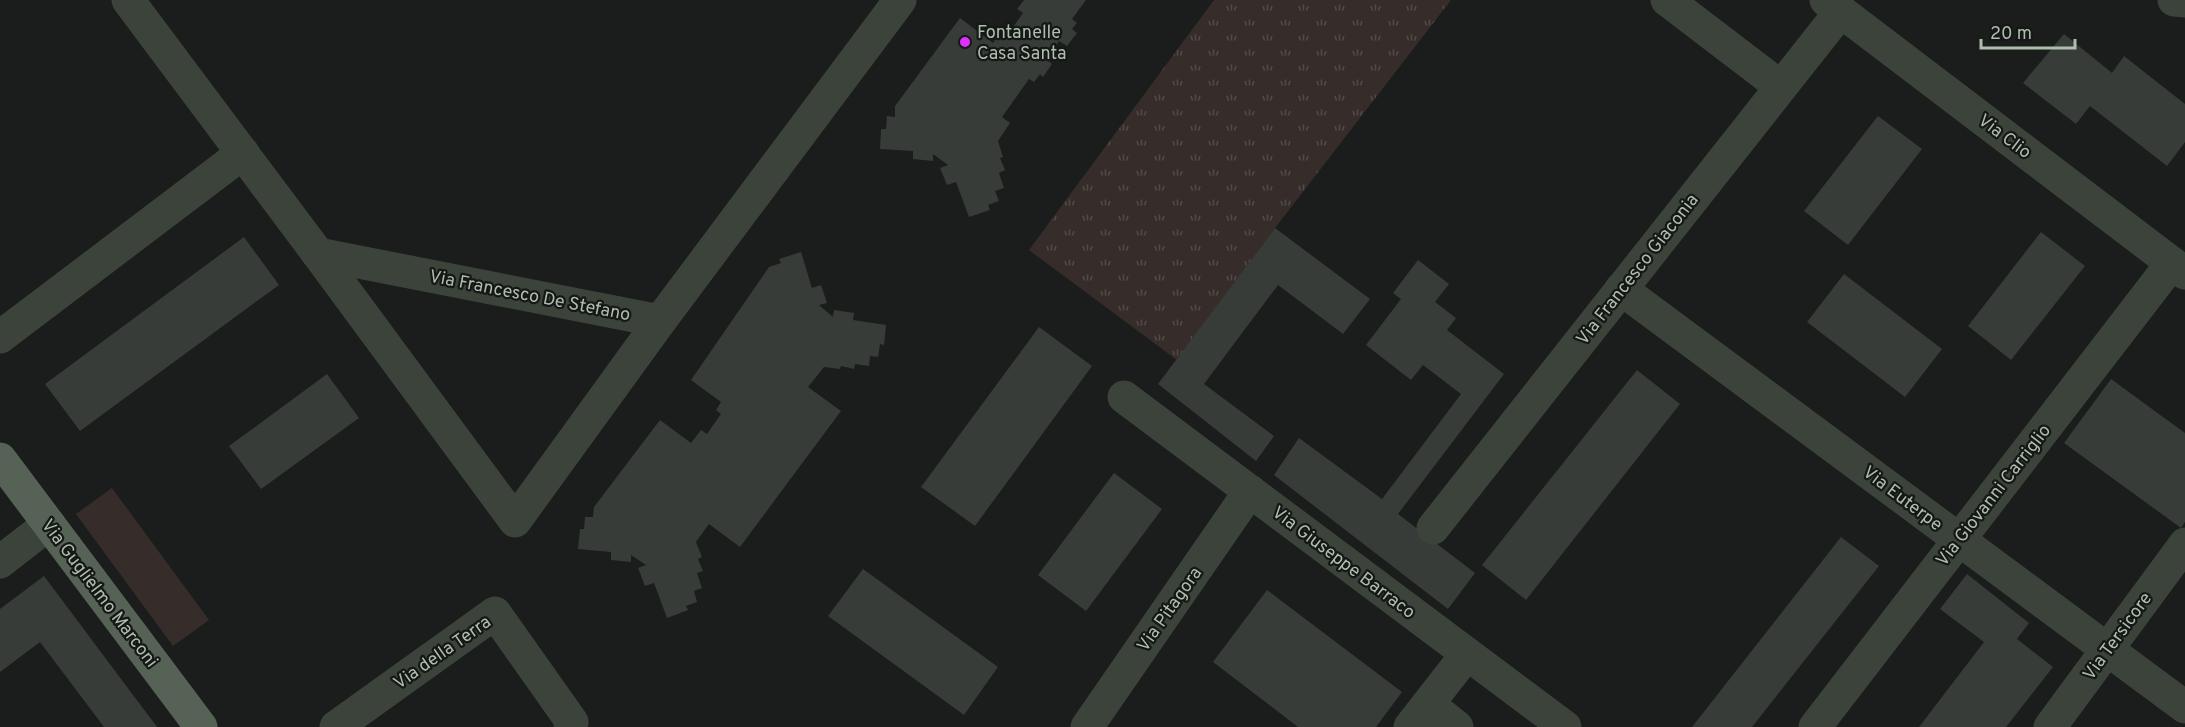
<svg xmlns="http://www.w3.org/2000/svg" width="2185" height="727" viewBox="0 0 2185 727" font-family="Overpass,sans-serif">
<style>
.grass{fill:url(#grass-tufts)}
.green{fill:#362d2a}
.building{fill:#373c38}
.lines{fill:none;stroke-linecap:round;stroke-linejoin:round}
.minor{stroke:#3b433b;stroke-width:33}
.major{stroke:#576257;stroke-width:33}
.poi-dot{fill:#de31ff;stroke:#151816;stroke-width:2}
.labels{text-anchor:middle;stroke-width:4.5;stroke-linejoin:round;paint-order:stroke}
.poi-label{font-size:18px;fill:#aebeac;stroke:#151816;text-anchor:start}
.street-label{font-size:18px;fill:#aebeac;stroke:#151816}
</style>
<defs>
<pattern id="grass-tufts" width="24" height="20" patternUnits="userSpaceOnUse" patternTransform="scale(1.5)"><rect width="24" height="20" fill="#362d2a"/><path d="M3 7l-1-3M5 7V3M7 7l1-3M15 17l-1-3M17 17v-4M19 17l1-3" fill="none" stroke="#514a46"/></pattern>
</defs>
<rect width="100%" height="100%" fill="#1a1d1b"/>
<!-- grass -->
<polygon class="grass" points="1214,0 1451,0 1275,228 1177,360 1029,250"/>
<!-- green -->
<polygon class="green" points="112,488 209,620 173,646 76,514"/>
<!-- building -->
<g class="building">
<polygon points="1024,0 1086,0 1072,19 1077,23 1072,29 1077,33 1067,46 1059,41 1046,59 1052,64 1043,77 1040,74 1034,82 1029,79 1002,117 1010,123 998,141 1003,157 1000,158 1005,170 999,173 1004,188 995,191 999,201 988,205 990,210 969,217 956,182 947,185 940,168 948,165 933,154 933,161 913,159 913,151 880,149 881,129 886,129 887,116 895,117 895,106 960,18 993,43 1003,29 1009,33 1023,13 1017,9"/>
<polygon points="2064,34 2112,73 2124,56 2185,104 2185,142 2167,166 2090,106 2076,124 2023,83"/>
<polygon points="1878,116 1922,149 1848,245 1804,211"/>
<polygon points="1275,228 1370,299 1343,334 1278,285 1204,384 1274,436 1256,461 1158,384"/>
<polygon points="2041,232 2085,266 2011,360 1968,326"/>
<polygon points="244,237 279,285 80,431 45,384"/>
<polygon points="801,252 812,288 821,285 827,303 819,305 833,317 834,310 854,313 853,320 886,325 884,345 880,344 878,357 870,356 869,366 855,364 854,369 841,366 840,369 824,367 808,387 841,411 740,547 709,524 696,542 702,557 698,559 703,571 697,573 702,588 694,591 697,602 686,606 688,610 667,618 654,583 645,586 638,568 646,565 631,555 631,562 611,560 611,552 578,549 580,529 584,529 585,517 593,517 594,507 660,420 691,443 701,430 707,434 721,414 716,410 721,402 691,380 769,267 781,263 779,259"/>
<polygon points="1418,260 1449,284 1435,302 1456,318 1447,330 1504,374 1398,514 1475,573 1448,609 1274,475 1299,438 1382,499 1461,394 1423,365 1411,380 1366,345 1401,299 1393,293"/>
<polygon points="1844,274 1942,349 1905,397 1807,322"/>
<polygon points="1039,327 1092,366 975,526 921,487"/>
<polygon points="1637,370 1680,404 1526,600 1482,565"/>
<polygon points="327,374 359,418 261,489 229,446"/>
<polygon points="2111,379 2185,433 2185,522 2181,528 2064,443"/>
<polygon points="1114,473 1162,509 1086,611 1038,575"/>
<polygon points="1841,537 1879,566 1752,727 1692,727"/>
<polygon points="863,569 998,667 964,715 828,616"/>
<polygon points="1967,574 2029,623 2017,639 2053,667 2006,727 1919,727 1984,642 1940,609"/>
<polygon points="44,576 157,727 104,727 40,642 0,672 0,609"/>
<polygon points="1267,590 1402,692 1376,727 1298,727 1213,662"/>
</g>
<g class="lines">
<!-- minor -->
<g class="minor">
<polyline points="128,0 318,254 660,321 900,0"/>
<polyline points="1667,0 1781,87"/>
<polyline points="1826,0 2185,273"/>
<polyline points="2174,0 2185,1"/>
<polyline points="318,254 515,521 660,321"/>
<polyline points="1621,289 2185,707"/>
<polyline points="0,337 243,153"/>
<polyline points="1124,397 1565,727"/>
<polyline points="1433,528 1841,11"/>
<polyline points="0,562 49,524"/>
<polyline points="1428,704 1457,727"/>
<polyline points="336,727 495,613 572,722 570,727"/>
<polyline points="1087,727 1250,491"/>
<polyline points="1410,727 1467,654"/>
<polyline points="1815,727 2172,263"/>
<polyline points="2050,727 2185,544"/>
</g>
<!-- major -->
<polyline class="major" points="0,459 201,727"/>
</g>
<!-- markers -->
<circle class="poi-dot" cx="965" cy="42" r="6"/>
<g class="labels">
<!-- poi labels -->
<g class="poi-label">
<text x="977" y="38">Fontanelle<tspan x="977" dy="21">Casa Santa</tspan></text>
</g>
<!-- street labels -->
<g class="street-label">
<text transform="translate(2005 136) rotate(37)" y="6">Via Clio</text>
<text transform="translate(1637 269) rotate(-52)" y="6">Via Francesco Giaconia</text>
<text transform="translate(530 295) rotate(11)" y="6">Via Francesco De Stefano</text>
<text transform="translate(1993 495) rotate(-52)" y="6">Via Giovanni Carriglio</text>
<text transform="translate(1903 498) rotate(37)" y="6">Via Euterpe</text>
<text transform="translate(1344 562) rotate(37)" y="6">Via Giuseppe Barraco</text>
<text transform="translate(100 593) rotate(53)" y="6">Via Guglielmo Marconi</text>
<text transform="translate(1169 609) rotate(-55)" y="6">Via Pitagora</text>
<text transform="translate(2117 636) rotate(-54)" y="6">Via Tersicore</text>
<text transform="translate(442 652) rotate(-35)" y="6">Via della Terra</text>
</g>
</g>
<!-- scale -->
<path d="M1981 39v9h94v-9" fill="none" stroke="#aebeac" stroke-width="3"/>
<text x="1990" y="39" font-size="18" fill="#aebeac" stroke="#151816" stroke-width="4.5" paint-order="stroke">20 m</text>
</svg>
